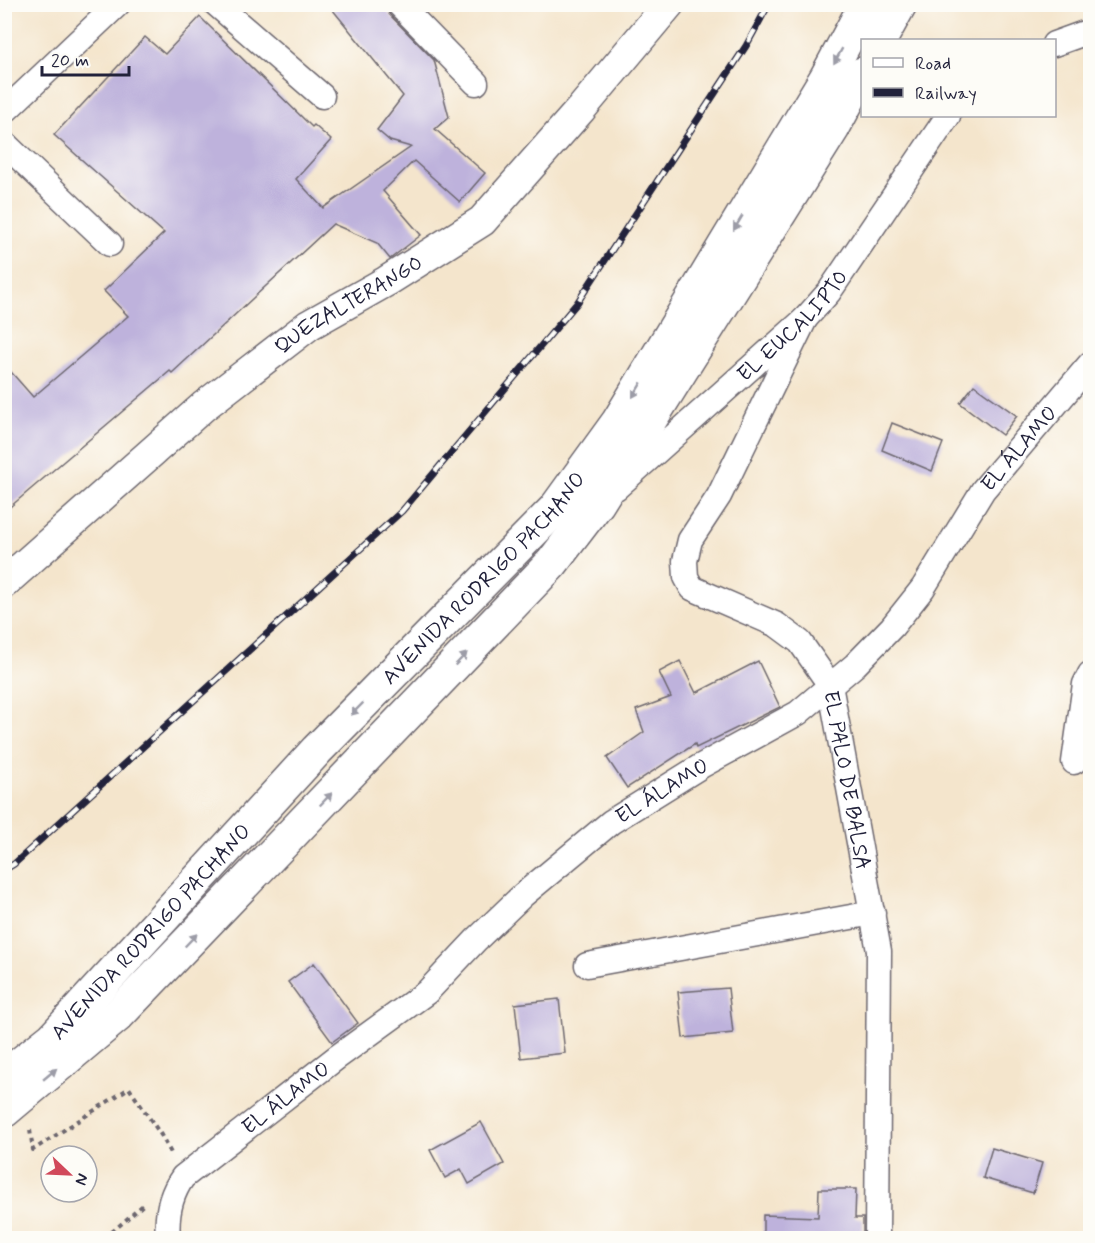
<svg xmlns="http://www.w3.org/2000/svg" width="1095" height="1243" viewBox="0 0 1095 1243" font-family="Mynerve,sans-serif">
<style>
.building{fill:#beb2dc}
.lines{fill:none;stroke-linecap:round;stroke-linejoin:round}
.minor-casing{stroke:#6c666e;stroke-width:27}
.tertiary-casing{stroke:#6c666e;stroke-width:33}
.primary-casing{stroke:#6c666e;stroke-width:36}
.path{stroke:#6c666e;stroke-width:4;stroke-dasharray:4.5 4.5;stroke-linecap:butt}
.minor{stroke:#fff;stroke-width:24}
.tertiary{stroke:#fff;stroke-width:30}
.primary{stroke:#fff;stroke-width:33}
.rail-casing{stroke:#22223b;stroke-width:7}
.rail{stroke:#fdfcf7;stroke-width:4.5;stroke-dasharray:14;stroke-linecap:butt}
.oneway{fill:#9c9ca7}
.labels{text-anchor:middle;stroke-width:4.5;stroke-linejoin:round;paint-order:stroke}
.street-label{font-size:21px;fill:#22223b;stroke:#fdfcf7}
</style>
<rect width="100%" height="100%" fill="#fdfcf7"/>
<filter id="ink" filterUnits="userSpaceOnUse"><feTurbulence type="fractalNoise" baseFrequency=".0167" numOctaves="2"/><feDisplacementMap in="SourceGraphic" scale="12" xChannelSelector="R" yChannelSelector="G"/><feConvolveMatrix kernelMatrix="1 2 1 2 8 2 1 2 1" color-interpolation-filters="sRGB"/></filter>
<filter id="wash" filterUnits="userSpaceOnUse"><feTurbulence type="fractalNoise" baseFrequency=".008" numOctaves="4" result="noise"/><feDisplacementMap in="SourceGraphic" scale="24" xChannelSelector="R" yChannelSelector="G"/><feGaussianBlur stdDeviation="1.35" result="paint"/><feColorMatrix in="noise" values="0 0 0 0 0 0 0 0 0 0 0 0 0 0 0 0 0 1.4 0 .05"/><feComposite in="paint" operator="in"/></filter>
<g filter="url(#wash)">
<rect width="100%" height="100%" fill="#f4e5cc"/>
<g id="blocks">
<!-- building -->
<g class="building">
<polygon points="328,4 385,4 389,14 434,60 449,117 435,129 485,173 460,202 414,161 383,191 421,235 390,259 377,243 333,224 172,373 170,371 4,512 4,364 33,397 128,316 104,291 164,233 54,135 145,37 165,54 200,17 312,127 314,125 331,140 296,179 323,208 411,147 390,141 377,130 403,96"/>
<polygon points="974,385 1017,416 1002,435 960,403"/>
<polygon points="892,423 943,443 932,471 882,450"/>
<polygon points="680,661 696,693 758,661 780,707 696,748 695,744 627,788 607,758 644,732 636,710 671,697 659,672"/>
<polygon points="314,963 358,1023 332,1042 288,982"/>
<polygon points="728,988 733,1033 683,1038 678,992"/>
<polygon points="559,999 565,1053 521,1058 515,1004"/>
<polygon points="481,1122 504,1164 469,1184 461,1169 445,1178 430,1150"/>
<polygon points="992,1148 1042,1163 1033,1193 983,1178"/>
<polygon points="819,1189 856,1189 855,1218 863,1218 863,1239 763,1239 763,1215 818,1217"/>
</g>
</g>
</g>
<g filter="url(#ink)">
<use href="#blocks" fill-opacity="0" stroke="#6c666e" stroke-width="1.5"/>
<g class="lines">
<defs>
<g id="minor">
<polyline points="216,4 322,96"/>
<polyline points="399,4 476,83"/>
<polyline points="1054,44 1090,31"/>
<polyline points="4,112 118,4"/>
<polyline points="4,143 110,244"/>
<path id="s1" d="M 805,319 L 719,496 L 690,540 L 685,561 L 686,577 L 692,588 L 777,625 L 800,642 L 830,685 L 879,951 L 877,1238"/>
<path id="s2" d="M 616,488 L 805,319 L 829,292 L 948,116"/>
<polyline points="1074,762 1085,684 1090,674"/>
<polyline points="587,965 873,913"/>
<path id="s3" d="M 168,1238 C 166,1216 170,1195 183,1177 L 336,1058 L 427,992 L 476,940 L 523,895 L 611,822 L 701,766 L 798,713 L 855,665 L 892,627 L 923,588 L 983,490 L 1090,364"/>
</g>
<g id="tertiary">
<path id="s4" d="M 4,583 L 204,406 L 309,325 L 387,281 L 482,221 L 581,109 L 669,4"/>
</g>
<g id="primary">
<polyline points="880,40 900,4"/>
<path id="s5" d="M 4,1077 L 53,1038 L 317,750 L 555,509 L 618,422 L 826,78 L 866,4"/>
<polyline points="4,1111 117,1016 552,563 598,503 833,128 862,74"/>
</g>
</defs>
<!-- minor casing -->
<use href="#minor" class="minor-casing"/>
<!-- tertiary casing -->
<use href="#tertiary" class="tertiary-casing"/>
<!-- primary casing -->
<use href="#primary" class="primary-casing"/>
<!-- path -->
<g class="path">
<polyline points="30,1130 33,1150 129,1088 161,1135 171,1153"/>
<polyline points="105,1238 143,1205"/>
</g>
<!-- minor -->
<use href="#minor" class="minor"/>
<!-- tertiary -->
<use href="#tertiary" class="tertiary"/>
<!-- primary -->
<use href="#primary" class="primary"/>
<defs>
<polyline id="rail" points="4,870 14,864 402,511 577,303 746,46 769,4"/>
</defs>
<!-- rail casing -->
<use href="#rail" class="rail-casing"/>
<!-- rail -->
<use href="#rail" class="rail"/>
</g>
<!-- one-way arrows -->
<defs><path id="oneway-solid" d="M-6-.8H1V-3.2L6.5 0L1 3.2V.8H-6Z" transform="scale(1.5)"/></defs>
<g class="oneway">
<use href="#oneway-solid" transform="translate(838 56) rotate(119)"/>
<use href="#oneway-solid" transform="translate(738 223) rotate(121)"/>
<use href="#oneway-solid" transform="translate(637 390) rotate(121)"/>
<use href="#oneway-solid" transform="translate(461 659) rotate(-46)"/>
<use href="#oneway-solid" transform="translate(357 709) rotate(135)"/>
<use href="#oneway-solid" transform="translate(326 799) rotate(-46)"/>
<use href="#oneway-solid" transform="translate(191 940) rotate(-46)"/>
<use href="#oneway-solid" transform="translate(50 1074) rotate(-40)"/>
</g>
</g>
<g class="labels">
<!-- street labels -->
<g class="street-label">
<text dy="7" stroke="none"><textPath href="#s4" startOffset="444">QUEZALTERANGO</textPath></text>
<text dy="7" stroke="none"><textPath href="#s2" startOffset="240">EL EUCALIPTO</textPath></text>
<text dy="7" stroke="none"><textPath href="#s3" startOffset="1185">EL ÁLAMO</textPath></text>
<text dy="7" stroke="none"><textPath href="#s5" startOffset="693">AVENIDA RODRIGO PACHANO</textPath></text>
<text dy="7" stroke="none"><textPath href="#s1" startOffset="570">EL PALO DE BALSA</textPath></text>
<text dy="7" stroke="none"><textPath href="#s3" startOffset="681">EL ÁLAMO</textPath></text>
<text dy="7" stroke="none"><textPath href="#s5" startOffset="207">AVENIDA RODRIGO PACHANO</textPath></text>
<text dy="7" stroke="none"><textPath href="#s3" startOffset="194">EL ÁLAMO</textPath></text>
</g>
</g>
<!-- margin -->
<rect width="1095" height="1243" fill="none" stroke="#fdfcf7" stroke-width="24"/>
<!-- legend -->
<rect x="861" y="39" width="195" height="78" fill="#fdfcf7" stroke="#a5a5ac" stroke-width="1.5"/>
<rect x="873" y="58" width="30" height="9" fill="#ffffff" stroke="#a5a5ac" stroke-width="1.5"/>
<text x="915" y="69" font-size="18" fill="#22223b">Road</text>
<rect x="873" y="88" width="30" height="9" fill="#22223b" stroke="#a5a5ac" stroke-width="1.5"/>
<text x="915" y="99" font-size="18" fill="#22223b">Railway</text>
<!-- north arrow -->
<g transform="translate(69 1174) rotate(113)"><circle r="28" fill="#fdfcf7" stroke="#a5a5ac" stroke-width="1.5"/>
<path d="M0-4.5L10 22L0 15L-10 22Z" fill="#d1495b"/>
<text y="-9" font-size="16" font-weight="bold" text-anchor="middle" fill="#22223b">N</text>
</g>
<!-- scale -->
<path d="M42 66v9h87v-9" fill="none" stroke="#22223b" stroke-width="3"/>
<text x="51" y="66" font-size="18" fill="#22223b" stroke="#fdfcf7" stroke-width="4.5" paint-order="stroke">20 m</text>
</svg>
